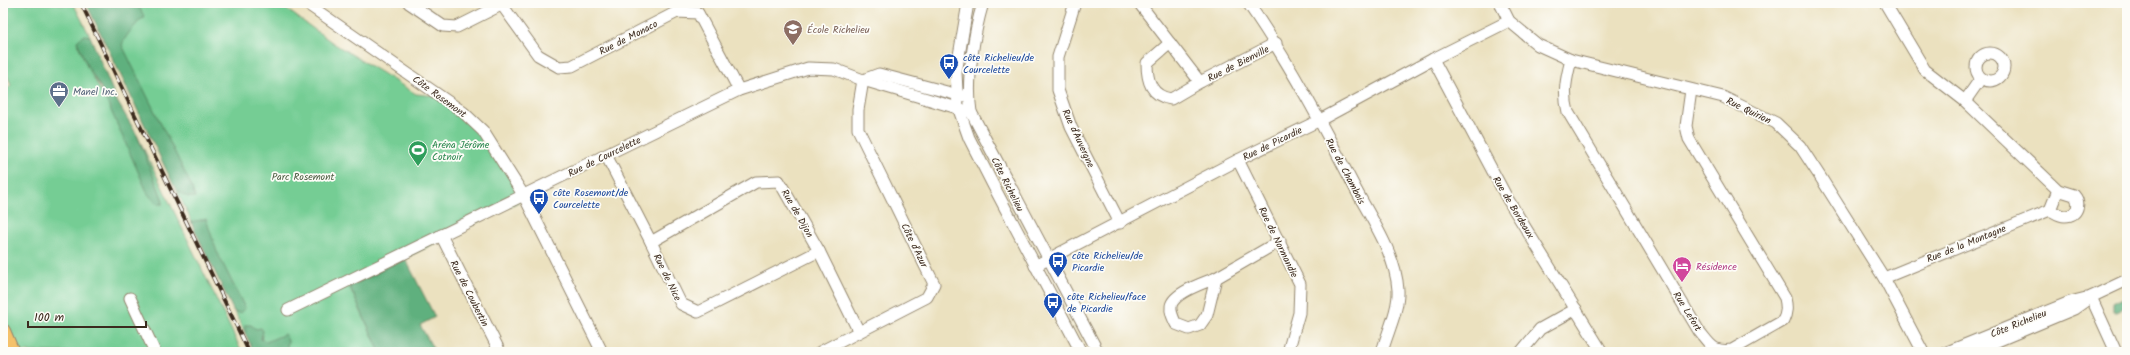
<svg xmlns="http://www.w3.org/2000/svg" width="2130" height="355" viewBox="0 0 2130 355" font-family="Kalam,sans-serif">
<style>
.green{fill:#74cd94;stroke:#587c59}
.forest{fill:#5fb07e;stroke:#4d6d4e}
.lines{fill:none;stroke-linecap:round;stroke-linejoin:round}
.minor-casing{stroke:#93866e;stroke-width:13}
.major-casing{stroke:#93866e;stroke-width:16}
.minor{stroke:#fff;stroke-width:11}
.major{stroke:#f4c16b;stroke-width:14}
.rail-casing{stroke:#3b2a1e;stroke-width:4}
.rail{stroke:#fdfcf7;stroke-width:2.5;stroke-dasharray:8;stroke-linecap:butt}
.labels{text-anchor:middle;stroke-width:3.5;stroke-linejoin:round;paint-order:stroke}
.education-label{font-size:10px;fill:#785e54;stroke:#fdfcf7;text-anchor:start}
.street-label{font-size:10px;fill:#3b2a1e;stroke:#fdfcf7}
.transit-label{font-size:10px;fill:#164399;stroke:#fdfcf7;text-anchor:start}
.service-label{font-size:10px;fill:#4e5e75;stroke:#fdfcf7;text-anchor:start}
.leisure-label{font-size:10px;fill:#27864d;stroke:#fdfcf7;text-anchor:start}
.park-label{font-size:10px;fill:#4c5b41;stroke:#fdfcf7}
.hotel-label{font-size:10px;fill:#b23c85;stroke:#fdfcf7;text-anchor:start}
</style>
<rect width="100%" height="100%" fill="#fdfcf7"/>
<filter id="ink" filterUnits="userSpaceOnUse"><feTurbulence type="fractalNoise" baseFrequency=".025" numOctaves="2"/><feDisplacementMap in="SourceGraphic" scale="8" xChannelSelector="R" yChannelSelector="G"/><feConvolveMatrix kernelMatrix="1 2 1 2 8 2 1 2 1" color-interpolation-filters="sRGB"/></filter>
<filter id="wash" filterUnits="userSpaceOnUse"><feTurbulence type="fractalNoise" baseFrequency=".012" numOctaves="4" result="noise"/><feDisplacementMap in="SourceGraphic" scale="16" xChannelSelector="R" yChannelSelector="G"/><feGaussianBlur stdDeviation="0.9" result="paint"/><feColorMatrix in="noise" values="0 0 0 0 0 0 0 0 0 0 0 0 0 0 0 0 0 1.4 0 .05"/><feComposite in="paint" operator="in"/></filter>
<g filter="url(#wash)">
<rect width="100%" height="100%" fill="#ebe1bf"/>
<!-- green -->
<g class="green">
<polygon points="3,3 58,3 61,5 73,3 90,36 84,35 77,42 87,66 163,204 162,198 137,135 242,352 16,352 3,320 3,92 11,85 8,77 3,77"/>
<polygon points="87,3 278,3 333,43 416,94 437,96 481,132 526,198 349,286 380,352 286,352 288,341 266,342 261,339 263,331 245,331 245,333"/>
</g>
<!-- forest -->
<g class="forest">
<path d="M 86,3 L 137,3 L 145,18 L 141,19 C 134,27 125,36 122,45 L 191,185 L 195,197 C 187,199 180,193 175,188 Z"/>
<polygon points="84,35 90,36 117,101 137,135 162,198 163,204 157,204 148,194 101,88 87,66 77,41"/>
<polygon points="206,219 217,252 245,308 240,313 234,312 191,222"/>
<polygon points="405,258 435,317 420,325 435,352 380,352 350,287"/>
<polygon points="2127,296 2127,306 2116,312 2113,312 2113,303"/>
<polygon points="245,325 251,325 256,329 261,328 263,331 261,339 266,342 285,334 288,341 286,352 254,352 245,333"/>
</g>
</g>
<g filter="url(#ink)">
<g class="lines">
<defs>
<g id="minor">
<polyline points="306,3 463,112 483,131 524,196 602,352"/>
<polyline points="409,3 443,26 457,27 505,3"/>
<polyline points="968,3 956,73 958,107 969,138 993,185 1081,352"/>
<path d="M 983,3 C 974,33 966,81 971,112 L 1098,352"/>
<polyline points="1075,3 1058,57 1058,90 1071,127 1120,223"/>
<polyline points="1139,3 1200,82"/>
<path d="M 1248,3 C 1289,62 1323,126 1356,190 C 1372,220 1396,255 1398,290 C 1399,310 1387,333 1382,352"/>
<polyline points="1500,3 1509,21 1538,45 1571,60 1723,97 1776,123 1800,146 1821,178 1884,278 1923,352"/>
<path d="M 1885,3 L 1925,70 L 1965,101 L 2058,190 L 2074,195 C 2081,203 2078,216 2065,216 C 2059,216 2054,212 2050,210"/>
<polyline points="502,5 538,55 559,67 572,66 677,12 698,13 739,90"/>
<path d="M 1170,43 L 1147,63 C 1147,81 1151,96 1171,99 L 1200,82 L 1276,43"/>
<circle cx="1990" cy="67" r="14"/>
<polyline points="1433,59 1507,198 1602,352"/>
<path d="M 1571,60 C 1566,79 1563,93 1568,112 L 1699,331 C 1710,344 1713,353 1732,350 L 1783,321 C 1787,313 1787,307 1785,298 L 1689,139 L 1686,126 L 1691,90"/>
<polyline points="863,80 879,74 962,96"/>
<polyline points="1965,101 1981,78"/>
<polyline points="606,155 651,242 681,304 698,312 819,251"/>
<polyline points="1238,160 1300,284 1299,313 1288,352"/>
<polyline points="441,235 500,352"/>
<polyline points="651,242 756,182 779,181 819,251 859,332"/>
<polyline points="1035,266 1238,160 1320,120 1433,59 1509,21"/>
<path d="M 1216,278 L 1207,315 L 1200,325 L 1189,329 L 1176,324 C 1173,318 1170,312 1171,306 C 1173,293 1205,282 1216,278 Z"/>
<polyline points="1216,278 1280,241"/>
<polyline points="1884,278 2050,210 2058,190"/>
<polyline points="2091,297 2116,352"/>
<polyline points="130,298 155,352"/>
<polyline points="288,310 739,90 808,68 834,69 863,80 971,112"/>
<polyline points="820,352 927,297 934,284 858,129 858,110 863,80"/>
<polyline points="1521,352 1540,329 1576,309"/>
<polyline points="1947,352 2070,302 2086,298"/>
<polyline points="1971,352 2074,309 2091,297 2127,280"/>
</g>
<polyline id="major" points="3,331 12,352"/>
</defs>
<!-- minor casing -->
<use href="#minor" class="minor-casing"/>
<!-- major casing -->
<use href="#major" class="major-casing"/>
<!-- minor -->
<use href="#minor" class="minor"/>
<!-- major -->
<use href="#major" class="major"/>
<defs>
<polyline id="rail" points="81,3 249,352"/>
</defs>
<!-- rail casing -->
<use href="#rail" class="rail-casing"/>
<!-- rail -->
<use href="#rail" class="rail"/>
</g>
</g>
<!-- icons -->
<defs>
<symbol id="school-pin" viewBox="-11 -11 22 30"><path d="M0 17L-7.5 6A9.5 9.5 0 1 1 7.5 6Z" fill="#8d6e63" stroke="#fdfcf7"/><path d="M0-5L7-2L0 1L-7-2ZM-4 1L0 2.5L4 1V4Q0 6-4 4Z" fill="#fff"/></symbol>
<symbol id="bus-pin" viewBox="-11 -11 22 30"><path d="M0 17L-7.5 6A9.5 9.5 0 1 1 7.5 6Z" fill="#1a4fb4" stroke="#fdfcf7"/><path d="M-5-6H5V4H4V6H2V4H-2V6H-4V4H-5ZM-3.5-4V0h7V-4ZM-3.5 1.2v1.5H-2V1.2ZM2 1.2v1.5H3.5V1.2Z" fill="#fff"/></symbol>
<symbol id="office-pin" viewBox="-11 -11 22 30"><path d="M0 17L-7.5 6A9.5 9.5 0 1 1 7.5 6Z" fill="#5c6f8a" stroke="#fdfcf7"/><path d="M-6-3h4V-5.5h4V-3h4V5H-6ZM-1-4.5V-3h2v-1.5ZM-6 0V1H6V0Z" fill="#fff"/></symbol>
<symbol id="stadium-pin" viewBox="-11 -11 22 30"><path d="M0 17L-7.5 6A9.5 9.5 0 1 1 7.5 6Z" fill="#2e9e5b" stroke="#fdfcf7"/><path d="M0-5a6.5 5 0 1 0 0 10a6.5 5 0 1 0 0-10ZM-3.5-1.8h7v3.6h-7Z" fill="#fff"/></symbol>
<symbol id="hotel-pin" viewBox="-11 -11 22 30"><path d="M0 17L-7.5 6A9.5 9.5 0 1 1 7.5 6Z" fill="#d1479c" stroke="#fdfcf7"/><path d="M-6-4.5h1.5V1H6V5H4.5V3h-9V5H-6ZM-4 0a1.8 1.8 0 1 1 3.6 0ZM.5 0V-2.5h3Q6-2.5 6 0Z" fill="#fff"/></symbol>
</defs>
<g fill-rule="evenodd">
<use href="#school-pin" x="782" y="18" width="22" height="30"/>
<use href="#bus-pin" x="938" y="52" width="22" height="30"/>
<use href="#office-pin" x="48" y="80" width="22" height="30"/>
<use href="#stadium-pin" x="407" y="139" width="22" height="30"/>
<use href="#bus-pin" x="528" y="187" width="22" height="30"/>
<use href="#bus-pin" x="1047" y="250" width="22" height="30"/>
<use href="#hotel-pin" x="1671" y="255" width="22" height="30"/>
<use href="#bus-pin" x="1042" y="291" width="22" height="30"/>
</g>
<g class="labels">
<!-- education labels -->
<g class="education-label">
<text x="807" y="33">École Richelieu</text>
</g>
<!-- street labels -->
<g class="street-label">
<text transform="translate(628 37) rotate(-27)" y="4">Rue de Monaco</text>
<text transform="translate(1238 63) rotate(-27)" y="4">Rue de Bienville</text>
<text transform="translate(440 96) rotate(36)" y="4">Côte Rosemont</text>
<text transform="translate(1749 110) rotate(26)" y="4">Rue Quirion</text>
<text transform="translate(1079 138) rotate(65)" y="4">Rue d'Auvergne</text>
<text transform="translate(1272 143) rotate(-26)" y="4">Rue de Picardie</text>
<text transform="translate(604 156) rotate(-26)" y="4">Rue de Courcelette</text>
<text transform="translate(1346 171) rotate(62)" y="4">Rue de Chambois</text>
<text transform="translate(1008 184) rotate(63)" y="4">Côte Richelieu</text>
<text transform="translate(1514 207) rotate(59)" y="4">Rue de Bordeaux</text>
<text transform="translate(798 213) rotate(60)" y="4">Rue de Dijon</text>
<text transform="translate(1279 242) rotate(64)" y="4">Rue de Normandie</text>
<text transform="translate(1966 243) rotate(-22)" y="4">Rue de la Montagne</text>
<text transform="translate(915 245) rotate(64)" y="4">Côte d'Azur</text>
<text transform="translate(668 277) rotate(64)" y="4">Rue de Nice</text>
<text transform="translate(470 293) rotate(63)" y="4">Rue de Coubertin</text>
<text transform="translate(1688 311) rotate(58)" y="4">Rue Lefort</text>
<text transform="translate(2018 323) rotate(-22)" y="4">Côte Richelieu</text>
</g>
<!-- transit labels -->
<g class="transit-label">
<text x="963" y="61">côte Richelieu/de<tspan x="963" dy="12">Courcelette</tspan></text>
<text x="553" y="196">côte Rosemont/de<tspan x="553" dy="12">Courcelette</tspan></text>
<text x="1072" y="259">côte Richelieu/de<tspan x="1072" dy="12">Picardie</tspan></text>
<text x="1067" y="300">côte Richelieu/face<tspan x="1067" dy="12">de Picardie</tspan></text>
</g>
<!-- service labels -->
<g class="service-label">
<text x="73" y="95">Manel Inc.</text>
</g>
<!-- leisure labels -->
<g class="leisure-label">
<text x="432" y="148">Aréna Jérôme<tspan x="432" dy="12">Cotnoir</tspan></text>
</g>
<!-- park labels -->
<g class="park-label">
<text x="303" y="180">Parc Rosemont</text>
</g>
<!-- hotel labels -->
<g class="hotel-label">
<text x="1696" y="270">Résidence</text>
</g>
</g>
<!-- margin -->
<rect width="2130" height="355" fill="none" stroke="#fdfcf7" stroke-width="16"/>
<!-- scale -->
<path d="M28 321v6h118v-6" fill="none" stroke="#3b2a1e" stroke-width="2"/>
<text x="34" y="321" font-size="12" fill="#3b2a1e" stroke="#fdfcf7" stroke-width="3" paint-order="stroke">100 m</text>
</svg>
